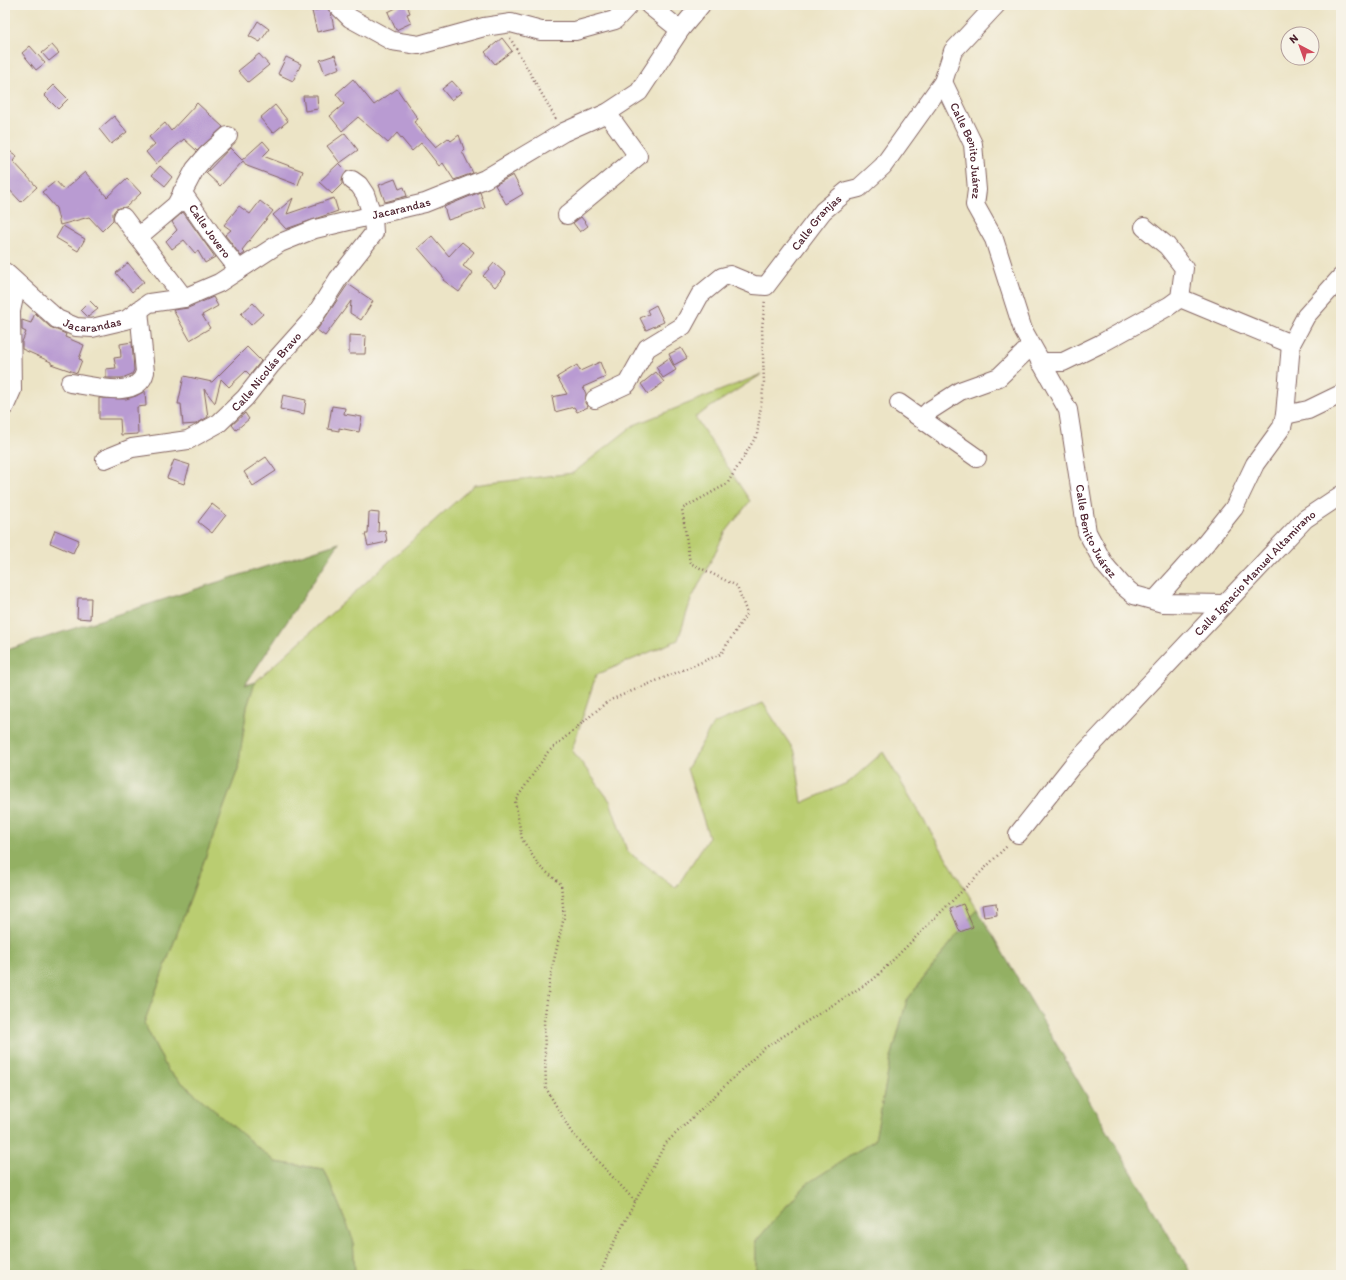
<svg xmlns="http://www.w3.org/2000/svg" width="1346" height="1280" viewBox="0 0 1346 1280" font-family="Itim,sans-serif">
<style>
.green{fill:#bacd71;stroke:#82764e}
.forest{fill:#93b063;stroke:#6e6847}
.building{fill:#b99bd2}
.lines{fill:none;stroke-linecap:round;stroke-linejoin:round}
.minor-casing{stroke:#836461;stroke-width:20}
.path{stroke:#836461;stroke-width:2.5;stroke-dasharray:1 3;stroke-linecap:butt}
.minor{stroke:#fff;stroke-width:18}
.labels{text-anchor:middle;stroke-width:4;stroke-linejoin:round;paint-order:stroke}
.street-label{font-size:12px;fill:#4a1f2b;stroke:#f7f3e8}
</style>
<rect width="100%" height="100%" fill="#f7f3e8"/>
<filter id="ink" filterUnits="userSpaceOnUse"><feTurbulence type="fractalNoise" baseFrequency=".025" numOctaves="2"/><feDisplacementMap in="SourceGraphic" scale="8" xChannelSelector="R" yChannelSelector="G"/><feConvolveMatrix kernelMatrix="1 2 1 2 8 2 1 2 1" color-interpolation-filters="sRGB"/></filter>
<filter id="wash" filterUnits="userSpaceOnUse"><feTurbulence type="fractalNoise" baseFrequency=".012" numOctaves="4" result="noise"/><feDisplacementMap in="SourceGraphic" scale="16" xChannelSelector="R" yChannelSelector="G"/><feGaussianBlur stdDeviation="0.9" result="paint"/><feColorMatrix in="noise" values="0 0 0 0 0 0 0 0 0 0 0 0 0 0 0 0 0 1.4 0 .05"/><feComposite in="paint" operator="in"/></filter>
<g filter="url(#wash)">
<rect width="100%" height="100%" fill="#ece4c6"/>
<!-- green -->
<polygon class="green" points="762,374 695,417 750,501 725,533 691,600 678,640 596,675 572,750 610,801 627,851 676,888 709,837 687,769 713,724 763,703 795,752 802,803 849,782 883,752 977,909 907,1000 890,1062 875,1140 805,1185 756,1241 756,1275 355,1275 353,1239 324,1169 275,1162 168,1071 144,1023 238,769 247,707 255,682 474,485 573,473 634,425"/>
<!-- forest -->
<g class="forest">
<polygon points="339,543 245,685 255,682 247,707 238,769 144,1023 168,1071 275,1162 324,1169 353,1239 355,1275 5,1275 5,653 10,649"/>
<polygon points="977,909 1192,1275 756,1275 756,1241 805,1185 875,1140 890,1062 907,1000"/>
</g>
<g id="blocks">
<!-- building -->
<g class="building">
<polygon points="402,5 407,5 410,13 407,14 411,23 396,30 388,12"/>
<polygon points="327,8 331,13 334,28 317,32 312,11"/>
<polygon points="258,21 269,29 260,42 249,36"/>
<polygon points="502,38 512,51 495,64 485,52"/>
<polygon points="52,45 59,53 49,61 42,53"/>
<polygon points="30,46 45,63 36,70 22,53"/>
<polygon points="259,54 269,65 248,82 238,71"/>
<polygon points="335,55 340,68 325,74 320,60"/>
<polygon points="286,57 301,64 293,81 278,74"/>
<polygon points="353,79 374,105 397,89 418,119 414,122 436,147 448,138 451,141 459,135 464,149 462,151 473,173 454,180 443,163 439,166 421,143 412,151 397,133 388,143 358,117 342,131 330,116 344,104 336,94"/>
<polygon points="452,81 462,92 451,100 442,89"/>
<polygon points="54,85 68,99 58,109 44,95"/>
<polygon points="303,96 317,96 318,109 305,111"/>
<polygon points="197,103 223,127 197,151 184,139 156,164 146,152 155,144 149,137 165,123 171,131"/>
<polygon points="275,105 288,121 273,133 260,118"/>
<polygon points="114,116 127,132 111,144 99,129"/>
<polygon points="345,133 358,150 340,163 327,146"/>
<polygon points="263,141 270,149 263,156 303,171 298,185 247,166 243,161 220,186 206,173 230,148 242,160"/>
<polygon points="5,148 17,156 13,161 37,187 21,202 5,185"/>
<polygon points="339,163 347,171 342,179 342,184 332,194 319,182"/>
<polygon points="160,166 172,177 165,186 152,175"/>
<polygon points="85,172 107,197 127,178 141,193 126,207 116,209 113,213 113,220 102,231 89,217 60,225 56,208 42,192 56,181 64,190"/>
<polygon points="513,175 523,194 506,204 495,185"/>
<polygon points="395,179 399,189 404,187 407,196 385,202 379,185"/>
<polygon points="480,192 485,208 448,220 444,207"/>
<polygon points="293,198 287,214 334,198 338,211 286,229 273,215"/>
<polygon points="260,201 273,211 242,250 245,253 241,256 225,235 231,230 224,225 239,206 250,214"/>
<polygon points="183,212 215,257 205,263 198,251 195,253 184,240 172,249 166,241 177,230 172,222"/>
<polygon points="581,217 588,226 580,232 573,223"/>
<polygon points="63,226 85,239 78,251 56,238"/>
<polygon points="432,236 449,256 462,242 474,252 463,266 473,273 459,292 443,280 444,278 418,248"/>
<polygon points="128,263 144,282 132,292 116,273"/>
<polygon points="494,263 506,274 495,287 483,276"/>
<polygon points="348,284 373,301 361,320 350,313 351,301 325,336 317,330"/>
<polygon points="213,297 218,306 202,315 210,328 190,340 173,310 188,308"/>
<polygon points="90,301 98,309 88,317 81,310"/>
<polygon points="253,303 263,314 251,325 241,314"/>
<polygon points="656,305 664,322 646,330 640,318 649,314 647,310"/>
<polygon points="35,313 50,327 66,334 65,337 84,345 79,359 82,360 77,373 51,364 51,362 22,349 22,342 26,332 22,330 22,320 31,323"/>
<polygon points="349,335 366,336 365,354 349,354"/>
<polygon points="132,342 134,370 132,374 122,378 106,378 106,369 116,368 114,358 121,357 120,344"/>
<polygon points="247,347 261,361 250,375 246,371 229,387 221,379 215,403 204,389 208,417 196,424 183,425 181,404 178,404 184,376 212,382"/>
<polygon points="681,348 687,358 674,365 669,354"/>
<polygon points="669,358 676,370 663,378 656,367"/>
<polygon points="600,362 606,377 583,387 586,394 585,403 588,407 577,412 574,407 555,412 552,397 567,394 557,377 577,365 580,371"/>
<polygon points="656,372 664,382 648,394 641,384"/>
<polygon points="145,391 146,406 137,407 138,434 121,435 120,419 99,419 99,398 126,399 136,396"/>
<polygon points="283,395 306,400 304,414 280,409"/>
<polygon points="332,406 345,408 344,414 362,417 359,432 339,428 339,431 328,429"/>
<polygon points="245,413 249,419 236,430 232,425"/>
<polygon points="266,457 276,471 253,486 244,472"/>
<polygon points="174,460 190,465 184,484 167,478"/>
<polygon points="212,504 226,515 212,533 198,522"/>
<polygon points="369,512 379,513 378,532 385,530 387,542 368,546 365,534 368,534"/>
<polygon points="55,530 79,540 73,553 50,543"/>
<polygon points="78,598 91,598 90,619 77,618"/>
<polygon points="996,903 997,915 984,917 982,905"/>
<polygon points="963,904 973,927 960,932 950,909"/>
</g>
</g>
</g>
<g filter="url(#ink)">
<use href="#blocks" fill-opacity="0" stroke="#836461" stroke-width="1"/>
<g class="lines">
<defs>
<g id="minor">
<polyline points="337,5 350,18 392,41 419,45 484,27 511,23 541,31 575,31 615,20 629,5"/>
<polyline points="649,5 680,30"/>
<path id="s1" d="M 943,82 L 973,144 L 977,190 L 975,205 L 994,239 L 1023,330 L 1068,410 L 1087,532 L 1104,564 L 1122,585 L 1134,595 L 1163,603 L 1224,604"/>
<path id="s2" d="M 182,192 L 214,238 L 239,270"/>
<polyline points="567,215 638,156 607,113"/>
<polyline points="123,217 184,298"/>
<polyline points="138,237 176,205 195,169 206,156 228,136"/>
<path id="s3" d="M 5,272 L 57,319 L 76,327 L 92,328 L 126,320 L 149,303 L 184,298 L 219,283 L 280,243 L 315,229 L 425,203 L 485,179 L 564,132 L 607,113 L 639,92 L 680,30 L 701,5"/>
<polyline points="1180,298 1291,344"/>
<polyline points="1040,362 1063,362 1100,344 1169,306 1180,298 1184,268 1167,246 1144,227"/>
<path d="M 70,383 C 91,385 138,401 145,372 L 139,310"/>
<path id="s4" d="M 595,399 L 627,384 L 647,348 L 683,326 L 700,295 L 722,277 L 730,275 L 754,285 L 766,286 L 823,211 L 847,191 L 859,188 L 883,166 L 943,82 L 953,51 L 996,5"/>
<polyline points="899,403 977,458"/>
<polyline points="5,406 12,390 11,311 17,284"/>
<polyline points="1285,415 1308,410 1341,394"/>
<polyline points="921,419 929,411 960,391 999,377 1031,346"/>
<path id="s5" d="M 105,459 L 132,448 L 188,440 L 219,423 L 245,398 L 271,365 L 314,317 L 338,279 L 374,233 L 373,217 L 365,194 L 359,185 L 352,180"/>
<polyline points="1155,600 1206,543 1234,508 1255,464 1282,427 1285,415 1291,344 1306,316 1341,277"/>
<path id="s6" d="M 1018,834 L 1072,766 L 1305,519 L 1341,495"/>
</g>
</defs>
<!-- minor casing -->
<use href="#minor" class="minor-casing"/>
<!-- path -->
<g class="path">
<polyline points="510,38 556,119"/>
<polyline points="635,1201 571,1132 546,1088 544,1021 551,973 564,917 561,884 539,866 522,839 515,801 548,752 608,701 721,654 747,613 737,586 690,563 682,509 727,484 757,435 764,383 762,328 765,299"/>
<polyline points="600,1275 609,1252 665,1144 763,1049 874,979 1008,845"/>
</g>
<!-- minor -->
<use href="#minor" class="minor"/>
</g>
</g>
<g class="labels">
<!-- street labels -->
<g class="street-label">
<text dy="4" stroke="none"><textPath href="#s1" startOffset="74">Calle Benito Juárez</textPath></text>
<text dy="4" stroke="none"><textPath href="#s3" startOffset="443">Jacarandas</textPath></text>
<text dy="4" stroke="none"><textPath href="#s4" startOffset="310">Calle Granjas</textPath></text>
<text dy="4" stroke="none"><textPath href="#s2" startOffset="48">Calle Jovero</textPath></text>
<text dy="4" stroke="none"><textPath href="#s3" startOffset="107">Jacarandas</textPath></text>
<text dy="4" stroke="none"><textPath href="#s5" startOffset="191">Calle Nicolás Bravo</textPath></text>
<text dy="4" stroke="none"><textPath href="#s1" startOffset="482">Calle Benito Juárez</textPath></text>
<text dy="4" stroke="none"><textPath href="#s6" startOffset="353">Calle Ignacio Manuel Altamirano</textPath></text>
</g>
</g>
<!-- margin -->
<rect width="1346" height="1280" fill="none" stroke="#f7f3e8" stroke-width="20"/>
<!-- north arrow -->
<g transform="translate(1300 46) rotate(319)"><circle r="19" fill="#f7f3e8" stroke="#b29e9c"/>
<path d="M0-3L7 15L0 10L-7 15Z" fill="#d1495b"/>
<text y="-6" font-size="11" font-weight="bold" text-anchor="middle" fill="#4a1f2b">N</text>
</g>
</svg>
